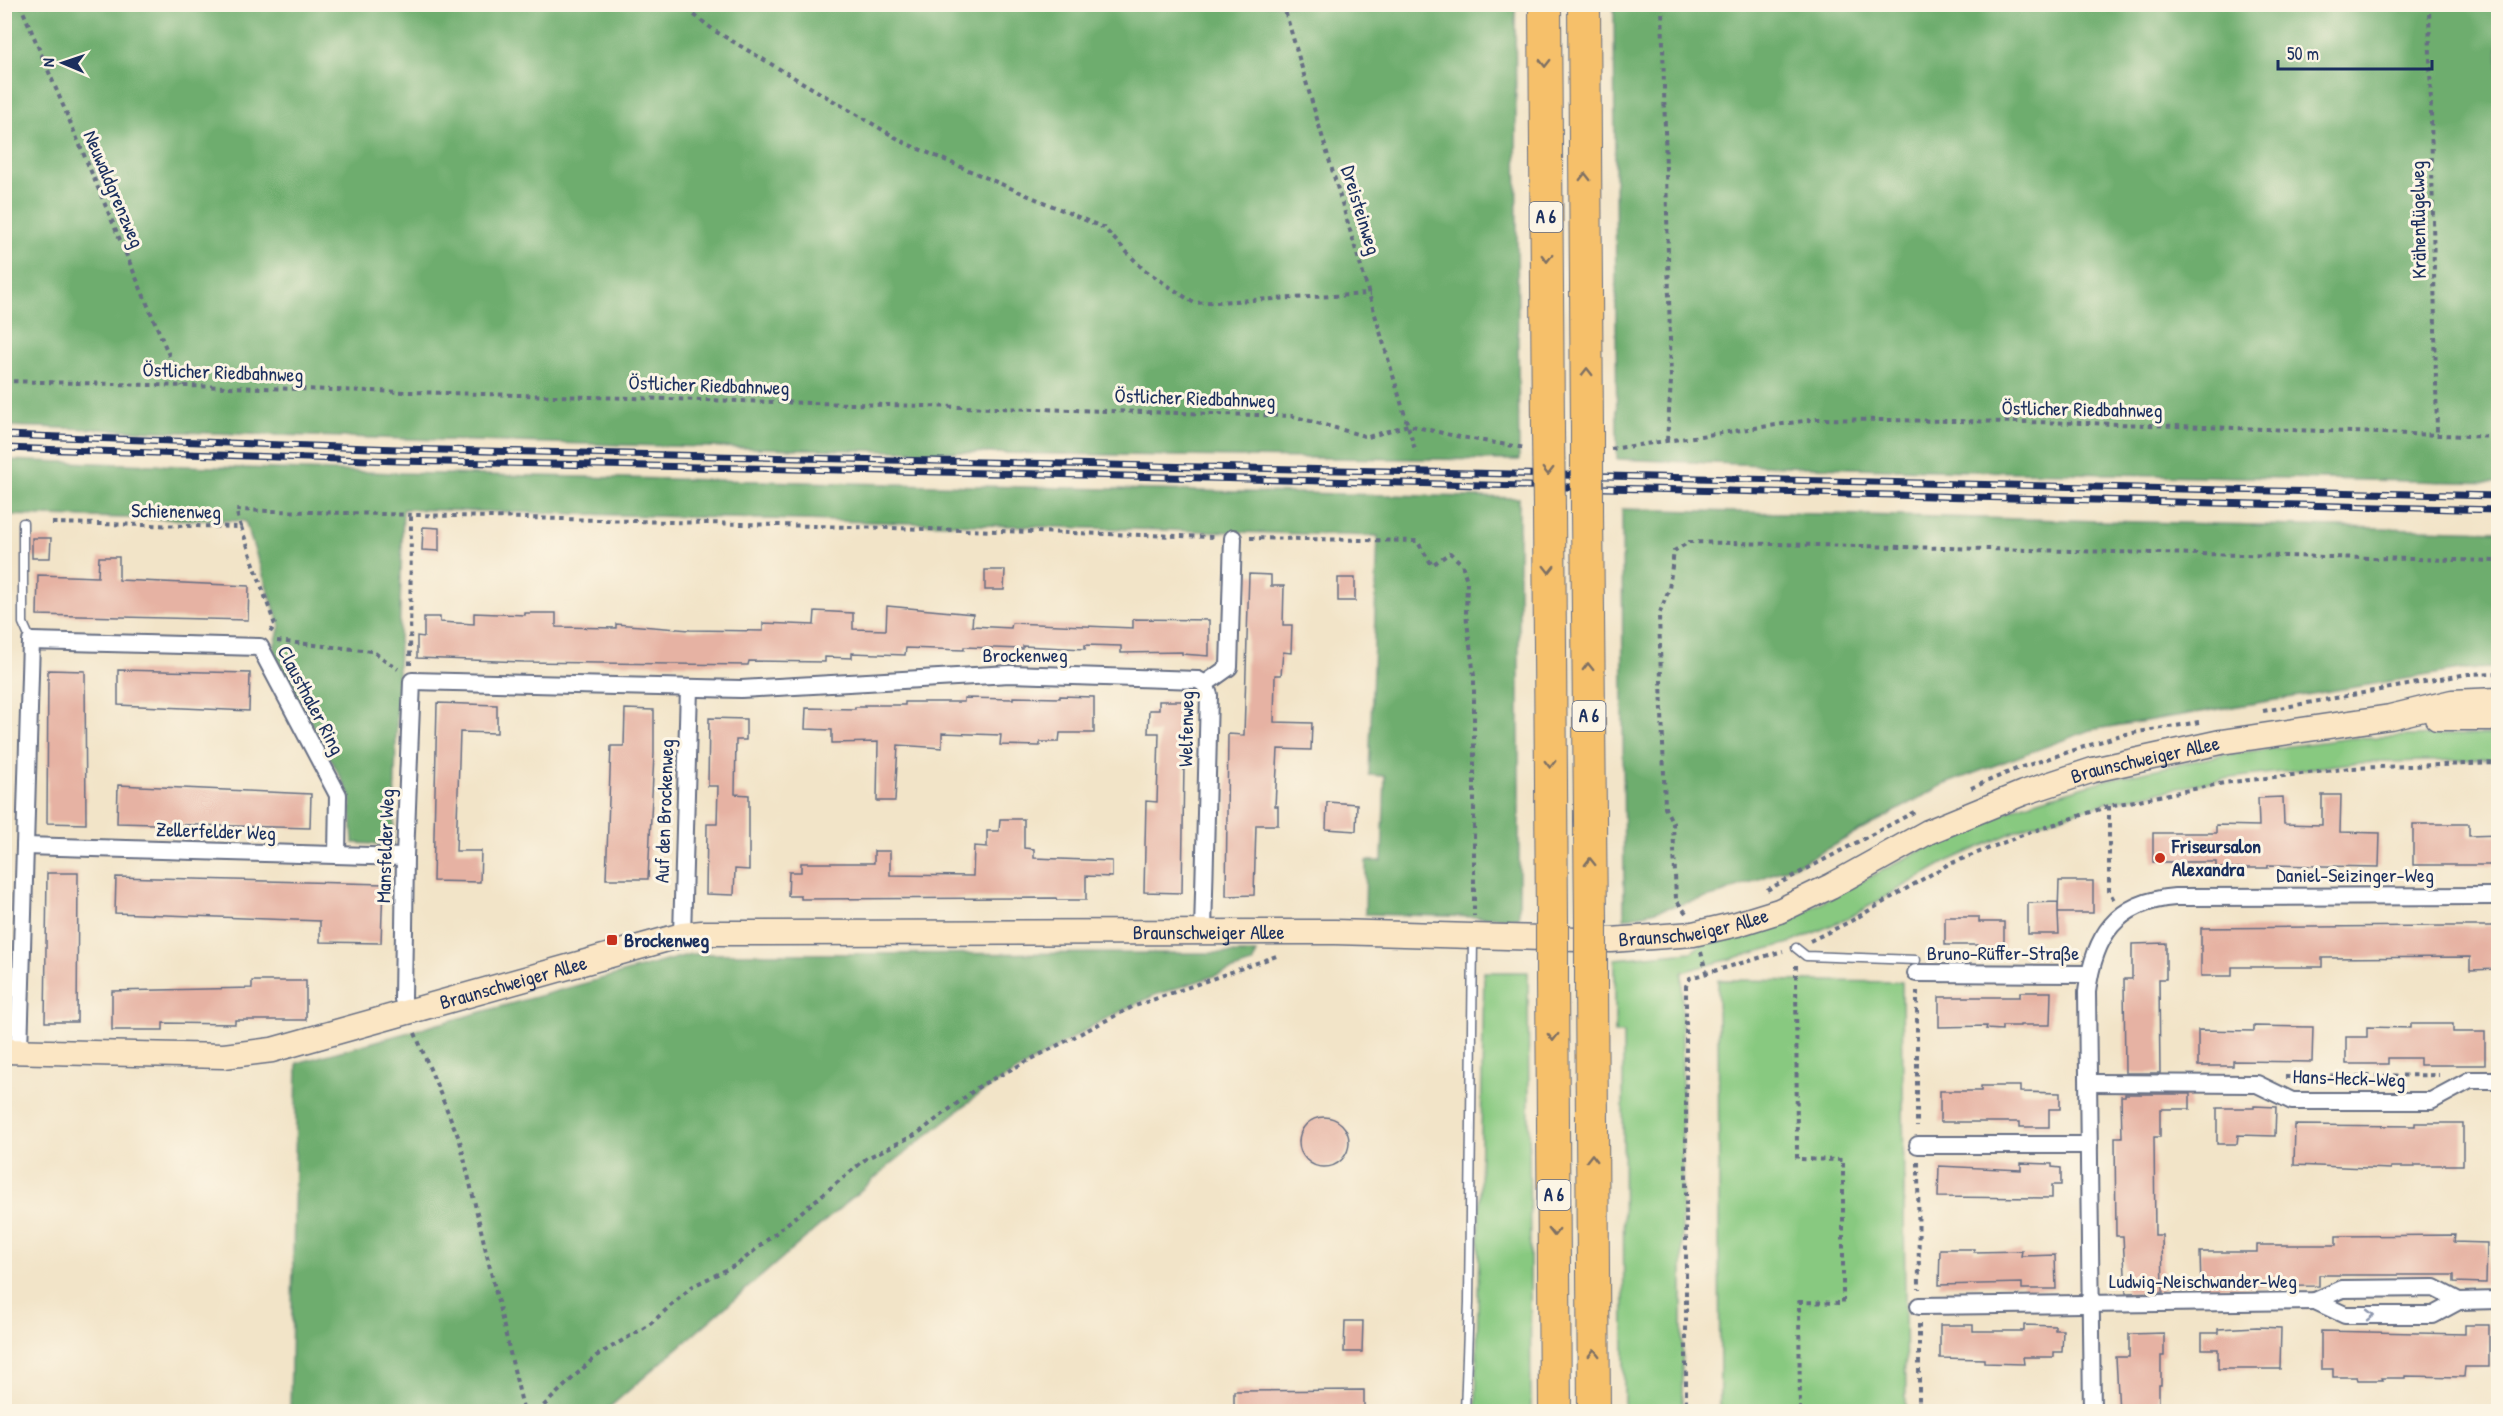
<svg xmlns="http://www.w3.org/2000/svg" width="2503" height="1416" viewBox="0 0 2503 1416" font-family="'Patrick Hand',sans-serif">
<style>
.green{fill:#88c980;stroke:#527c6f;stroke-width:1.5}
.forest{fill:#6ead6e;stroke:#446e66;stroke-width:1.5}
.building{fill:#e6b2a3}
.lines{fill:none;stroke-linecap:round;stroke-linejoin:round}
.lane-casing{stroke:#666e83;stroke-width:11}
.street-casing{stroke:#666e83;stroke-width:20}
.secondary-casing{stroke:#666e83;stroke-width:27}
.highway-casing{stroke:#666e83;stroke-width:34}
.path{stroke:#666e83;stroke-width:4;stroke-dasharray:4.5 4.5;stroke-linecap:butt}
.lane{stroke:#fff;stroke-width:8}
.street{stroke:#fff;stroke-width:16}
.secondary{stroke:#fbe6c4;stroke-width:24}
.highway{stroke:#f6c06b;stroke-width:32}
.rail-casing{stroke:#1b2f5e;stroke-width:7}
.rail{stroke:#fcf5e5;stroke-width:4.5;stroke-dasharray:14;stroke-linecap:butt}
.highway-bridge-casing{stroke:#666e83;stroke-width:34;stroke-linecap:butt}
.highway-bridge{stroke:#f6c06b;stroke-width:32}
.oneway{stroke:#7e7064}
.oneway2{stroke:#8d97ae}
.poi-dot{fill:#c8321e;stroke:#fcf5e5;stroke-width:2}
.labels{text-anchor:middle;stroke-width:6;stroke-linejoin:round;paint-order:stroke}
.shield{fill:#fcf5e5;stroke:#5e6a86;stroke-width:1.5}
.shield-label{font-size:18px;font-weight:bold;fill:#1b2f5e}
.street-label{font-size:20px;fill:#1b2f5e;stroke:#fcf5e5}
.poi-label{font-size:20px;font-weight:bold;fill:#1b2f5e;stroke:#fcf5e5;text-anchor:start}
</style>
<rect width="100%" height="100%" fill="#fcf5e5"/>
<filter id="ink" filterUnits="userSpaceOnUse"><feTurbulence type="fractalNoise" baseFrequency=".0167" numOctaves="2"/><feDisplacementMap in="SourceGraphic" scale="12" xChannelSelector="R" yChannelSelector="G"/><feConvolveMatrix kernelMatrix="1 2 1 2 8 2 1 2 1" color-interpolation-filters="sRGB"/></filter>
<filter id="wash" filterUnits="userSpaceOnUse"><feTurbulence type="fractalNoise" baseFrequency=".008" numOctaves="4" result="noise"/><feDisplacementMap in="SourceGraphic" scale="24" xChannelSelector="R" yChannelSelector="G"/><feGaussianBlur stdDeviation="1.35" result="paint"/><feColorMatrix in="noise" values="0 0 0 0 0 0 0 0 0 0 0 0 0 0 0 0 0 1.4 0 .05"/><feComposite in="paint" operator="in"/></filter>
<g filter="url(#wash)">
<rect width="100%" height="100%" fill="#f2e4c8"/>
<!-- green -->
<g class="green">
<polygon points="2444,735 2498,735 2498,759 2353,763 2223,779 2109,802 2025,827 1946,862 1850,917 1793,942 1682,972 1682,1411 1624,1411 1623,1033 1615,1033 1615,959 1691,952 1704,943 1741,937 1784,922 1933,844 2022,805 2105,780 2222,755 2352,738"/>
<polygon points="1484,972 1528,972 1531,1411 1476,1411"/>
<polygon points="1718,980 1902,982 1906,1411 1720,1411"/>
</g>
<!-- forest -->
<g class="forest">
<path d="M 5,4 L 1515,5 L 1519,460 C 1014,456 509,444 5,426 Z"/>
<polygon points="1614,5 2498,5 2498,483 1807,467 1617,459"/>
<polygon points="5,460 397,473 1519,498 1519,918 1365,914 1366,861 1382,861 1385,776 1369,775 1378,536 403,509 393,845 353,843 350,795 273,651 280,626 245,521 5,515"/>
<polygon points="1622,509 2498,531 2498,668 2466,669 2090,730 1945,784 1805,861 1721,894 1624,919"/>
<polygon points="1257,953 1252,964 1155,995 1099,1022 979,1094 890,1165 605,1411 290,1411 297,1063 691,954"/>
</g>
<g id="blocks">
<!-- building -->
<g class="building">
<polygon points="423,527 439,528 439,551 422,550"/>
<polygon points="32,538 51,538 50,558 32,558"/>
<polygon points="99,557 119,557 119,580 249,586 248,620 37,615 38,575 98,577"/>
<polygon points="985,570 1005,570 1004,590 985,590"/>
<polygon points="1249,574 1271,575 1271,586 1284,586 1283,625 1292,625 1291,653 1283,652 1281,675 1275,675 1274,722 1312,723 1311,750 1278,749 1275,806 1278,806 1278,825 1256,825 1254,895 1226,896 1228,734 1244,735"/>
<rect x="1338" y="578" width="17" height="23"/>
<polygon points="887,606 973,614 972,626 1011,628 1012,623 1133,628 1133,619 1209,620 1209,656 1182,654 1182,652 1121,653 1121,646 1085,645 1085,649 1023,646 1023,649 964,647 964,650 906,648 905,655 852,653 852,658 825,657 825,662 749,661 748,665 524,662 417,658 417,636 424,637 424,617 440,617 440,622 474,624 474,613 525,615 525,613 556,613 556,627 616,628 616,624 690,630 763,631 763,623 814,625 815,611 853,613 853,629 886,630"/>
<polygon points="48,670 85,671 86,824 47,823"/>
<polygon points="118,670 250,673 249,711 118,705"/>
<polygon points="1060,696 1094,697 1094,733 1060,733 1059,742 1040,742 1040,746 1000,745 1001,735 942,733 942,748 898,745 895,801 877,801 878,742 832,743 832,730 805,729 806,708 855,709 855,707 865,707 864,705 905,705 905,702 964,702 964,698 1013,699 1013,697 1060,698"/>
<polygon points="1159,701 1185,701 1182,893 1144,892 1146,801 1157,802 1159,733 1148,733 1149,710 1159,710"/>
<polygon points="437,703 497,705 497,733 460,732 456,851 481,851 480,882 433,881"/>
<polygon points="625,709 654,710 654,754 648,879 606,879 611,746 624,746"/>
<polygon points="709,718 746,719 746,740 736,740 735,794 749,795 749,870 735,869 734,895 706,894 707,824 717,824 718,786 708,786"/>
<polygon points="118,785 311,794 310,828 117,823"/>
<polygon points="2322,795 2341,795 2340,832 2380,833 2379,867 2268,865 2268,868 2216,868 2216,862 2153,862 2153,833 2216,833 2216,825 2259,826 2258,798 2283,797 2284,824 2322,825"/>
<polygon points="1327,802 1357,804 1356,831 1326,829"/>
<polygon points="1000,819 1024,819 1024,848 1034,849 1034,858 1112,861 1112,877 1086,876 1086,900 1057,900 1056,898 801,899 801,896 788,896 789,872 801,872 801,863 874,863 874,851 890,851 890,875 973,876 974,846 987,847 987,831 999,831"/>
<polygon points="2413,824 2469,824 2469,836 2499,835 2499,865 2413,865"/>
<polygon points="47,873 78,873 77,1022 45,1022"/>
<polygon points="116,877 383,884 381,943 320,942 320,921 115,913"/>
<polygon points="2059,881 2093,881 2093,913 2058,913 2059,934 2028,934 2028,903 2058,902 2058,913"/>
<polygon points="1945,917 1979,917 1979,922 2004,922 2004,951 1979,951 1978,945 1945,945"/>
<polygon points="2443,926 2499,926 2499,969 2470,970 2470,957 2322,958 2322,967 2232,967 2232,976 2201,976 2201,928"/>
<polygon points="2166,943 2166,979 2159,979 2160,1073 2125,1073 2124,979 2132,979 2132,944"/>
<polygon points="252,981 306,981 306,1020 235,1020 235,1024 163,1023 163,1030 112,1030 112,991 252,988"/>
<polygon points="2020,992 2051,992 2050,1025 2020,1025 2020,1026 2002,1026 2002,1030 1986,1029 1987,1026 1939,1027 1939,997 2020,997"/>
<polygon points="2411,1024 2453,1024 2453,1032 2485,1032 2485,1065 2420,1065 2420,1058 2388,1058 2388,1064 2346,1064 2346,1037 2367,1037 2367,1027 2411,1028"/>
<polygon points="2254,1026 2313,1027 2312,1062 2233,1061 2233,1066 2198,1066 2198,1030 2254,1031"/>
<polygon points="1981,1086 2020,1086 2020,1092 2060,1093 2060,1109 2049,1109 2049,1127 2020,1127 2020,1122 1940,1122 1940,1091 1981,1091"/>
<polygon points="2125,1094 2190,1094 2190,1109 2160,1109 2160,1137 2154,1137 2155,1235 2162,1235 2163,1292 2126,1293 2123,1236 2116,1236 2115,1137 2122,1137 2121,1096 2125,1096"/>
<polygon points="2254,1106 2276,1107 2275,1136 2238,1135 2237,1144 2217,1144 2217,1108 2254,1108"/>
<circle cx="1324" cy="1142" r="25"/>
<polygon points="2415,1123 2463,1123 2463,1165 2415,1165 2415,1167 2391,1167 2391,1169 2294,1165 2295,1125 2415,1126"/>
<polygon points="2021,1163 2052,1164 2052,1167 2061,1168 2061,1185 2052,1185 2052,1198 1938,1197 1939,1166 2021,1170"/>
<polygon points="2455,1235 2454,1242 2487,1243 2486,1283 2454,1282 2454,1275 2319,1275 2319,1286 2201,1287 2200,1252 2257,1252 2257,1245 2336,1245 2336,1236"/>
<polygon points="1940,1249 1974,1249 1974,1252 2022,1251 2021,1256 2055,1255 2056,1289 2022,1289 2022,1283 1939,1285"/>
<polygon points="1345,1321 1363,1321 1362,1352 1344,1352"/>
<polygon points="1940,1325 1973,1325 1973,1331 2024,1331 2024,1325 2055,1326 2055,1330 2063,1330 2062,1352 2054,1352 2054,1357 2023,1357 2024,1364 1984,1363 1984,1359 1940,1358"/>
<polygon points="2465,1325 2489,1325 2489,1367 2465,1367 2464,1377 2405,1376 2405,1378 2381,1378 2382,1380 2358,1380 2357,1377 2333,1377 2333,1369 2321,1369 2321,1331 2465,1334"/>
<polygon points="2257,1327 2281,1328 2280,1369 2218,1369 2218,1349 2202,1349 2202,1333 2218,1333 2218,1329"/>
<polygon points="2164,1333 2164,1356 2161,1356 2161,1385 2159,1385 2159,1412 2119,1412 2116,1357 2129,1357 2129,1334"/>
<polygon points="1364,1390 1364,1412 1234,1412 1234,1391"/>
</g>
</g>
</g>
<g filter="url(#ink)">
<use href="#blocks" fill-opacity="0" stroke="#666e83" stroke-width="1.5"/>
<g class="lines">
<defs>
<g id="lane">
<polyline points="23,523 23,623 31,641"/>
<polyline points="1796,948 1806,956 1916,960"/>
<polyline points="1465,1412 1469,1302 1473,938"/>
</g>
<g id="street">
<polyline points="1205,684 1229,667 1233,538"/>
<polyline points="25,846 405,857"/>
<polyline points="1203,932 1209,695 1205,684"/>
<polyline points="682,935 689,688"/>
<polyline points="1916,973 2089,974"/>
<polyline points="406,1012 403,999 405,857 412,681 741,689 1010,674 1198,680 1205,684"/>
<polyline points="19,1051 31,641 260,647 338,795 337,855"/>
<polyline points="2089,1083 2257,1084 2292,1101 2431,1101 2470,1080 2498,1080"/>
<polyline points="1918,1145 2089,1145"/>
<polyline points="2315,1301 2345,1315 2433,1315 2459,1301 2498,1300"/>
<polyline points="1919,1306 2315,1301 2342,1289 2434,1288 2459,1301"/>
<path d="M 2092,1412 L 2087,992 C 2094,936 2116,902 2175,897 L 2498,896"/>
</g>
<g id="secondary">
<polyline points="2437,718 2498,718"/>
<path id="s1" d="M 4,1051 L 224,1056 L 272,1050 L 682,935 L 702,933 L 1335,932 L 1611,940 L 1693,934 L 1737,924 L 1779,911 L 1831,886 L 1928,832 L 2023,793 L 2093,770 L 2221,742 L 2390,717 L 2452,702 L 2498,700"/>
</g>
<g id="highway">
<polyline points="1545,4 1548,430"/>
<polyline points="1584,4 1587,430"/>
<polyline points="1549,511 1552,921"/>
<polyline points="1587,511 1591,921"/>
<polyline points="1552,979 1555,1412"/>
<polyline points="1591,979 1594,1412"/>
</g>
</defs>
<!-- lane casing -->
<use href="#lane" class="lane-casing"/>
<!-- street casing -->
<use href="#street" class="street-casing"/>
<!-- secondary casing -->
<use href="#secondary" class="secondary-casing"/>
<!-- highway casing -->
<use href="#highway" class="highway-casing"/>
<!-- path -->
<g class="path">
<polyline points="20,4 182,386"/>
<polyline points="680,4 715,31 905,143 1104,228 1143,269 1194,303 1371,294"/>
<polyline points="1283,4 1416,453"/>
<polyline points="1662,4 1671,381 1667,441"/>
<polyline points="2429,4 2437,435"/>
<polyline points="4,381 1292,416 1368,437 1408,425 1455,436 1525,448"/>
<polyline points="1611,449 1817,419 2088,423 2498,437"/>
<polyline points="52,523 241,527 275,625 269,634"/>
<polyline points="241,527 236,510 1215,537"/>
<polyline points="1250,538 1417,541 1432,565 1450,553 1462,564 1467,581 1466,614 1474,676 1474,916"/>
<polyline points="277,641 372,651 398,669"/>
<polyline points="410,665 411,516"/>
<polyline points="2263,711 2468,674 2498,673"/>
<polyline points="1971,788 2019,768 2121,735 2199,722"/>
<polyline points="2109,806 2109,891 2114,900"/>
<polyline points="1767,890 1914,812"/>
<polyline points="1686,913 1676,900 1673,823 1665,808 1659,615 1669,589 1674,551 1689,542 2498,561"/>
<polyline points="1810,941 1851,921 1947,865 2025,834 2109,806 2224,783 2351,768 2498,763"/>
<polyline points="1701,952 1706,972"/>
<polyline points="1796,965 1797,1159 1843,1160 1843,1303 1799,1302 1800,1412"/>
<polyline points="1917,991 1917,1127"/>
<polyline points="415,1033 460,1141 524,1412"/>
<polyline points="2285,1077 2439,1075"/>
<polyline points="1918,1162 1919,1289"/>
<polyline points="1919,1324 1919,1412"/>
<polyline points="537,1412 596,1356 649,1325 693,1286 738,1264 867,1158 917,1134 981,1085 1132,1007 1279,955"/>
<polyline points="1686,1412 1686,986 1690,978 1783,951"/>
</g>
<!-- lane -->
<use href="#lane" class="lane"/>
<!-- street -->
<use href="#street" class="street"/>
<!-- secondary -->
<use href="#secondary" class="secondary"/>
<!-- highway -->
<use href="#highway" class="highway"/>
<defs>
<g id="rail">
<polyline points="4,435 398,449 2498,496"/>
<polyline points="4,448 399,461 1042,474 2498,510"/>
</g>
</defs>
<!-- rail casing -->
<use href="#rail" class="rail-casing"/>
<!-- rail -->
<use href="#rail" class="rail"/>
<defs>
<g id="highway-bridge">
<polyline points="1548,430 1549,511"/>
<polyline points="1587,511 1587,430"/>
<polyline points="1552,921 1552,979"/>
<polyline points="1591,921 1591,979"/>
</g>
</defs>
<!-- highway-bridge casing -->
<use href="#highway-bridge" class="highway-bridge-casing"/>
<!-- highway-bridge -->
<use href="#highway-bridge" class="highway-bridge"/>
</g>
<!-- one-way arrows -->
<defs><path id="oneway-chevron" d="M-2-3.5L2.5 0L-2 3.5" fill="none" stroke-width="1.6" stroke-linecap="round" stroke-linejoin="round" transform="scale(1.5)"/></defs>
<g class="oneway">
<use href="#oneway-chevron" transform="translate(1545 63) rotate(90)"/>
<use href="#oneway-chevron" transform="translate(1585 177) rotate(-90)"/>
<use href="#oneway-chevron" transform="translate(1547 258) rotate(90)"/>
<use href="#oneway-chevron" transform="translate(1587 372) rotate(-90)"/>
<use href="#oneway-chevron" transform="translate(1548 471) rotate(90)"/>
<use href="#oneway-chevron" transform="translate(1549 569) rotate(90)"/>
<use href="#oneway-chevron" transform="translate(1588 667) rotate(-91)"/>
<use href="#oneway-chevron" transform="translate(1550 764) rotate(90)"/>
<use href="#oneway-chevron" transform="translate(1590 862) rotate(-91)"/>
<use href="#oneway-chevron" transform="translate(1553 1037) rotate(90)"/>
<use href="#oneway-chevron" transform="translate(1592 1158) rotate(-90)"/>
<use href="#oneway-chevron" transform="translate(1554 1232) rotate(90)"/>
<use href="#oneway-chevron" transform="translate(1594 1353) rotate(-90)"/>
</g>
<use class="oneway2" href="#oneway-chevron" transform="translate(2370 1315)"/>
</g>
<!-- markers -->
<g class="poi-dot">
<circle cx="2160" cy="858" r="6"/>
<rect x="606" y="934" width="12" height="12" rx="3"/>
</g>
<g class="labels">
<!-- shield labels -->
<g class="shield">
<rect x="1529.5" y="202" width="33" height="30" rx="4.5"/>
<rect x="1572.5" y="701" width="33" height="30" rx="4.5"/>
<rect x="1537.5" y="1180" width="33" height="30" rx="4.5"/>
</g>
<g class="shield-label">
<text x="1546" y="223">A 6</text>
<text x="1589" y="722">A 6</text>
<text x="1554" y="1201">A 6</text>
</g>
<!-- street labels -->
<g class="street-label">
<text transform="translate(114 189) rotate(67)" y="7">Neuwaldgrenzweg</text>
<text transform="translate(1361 210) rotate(73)" y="7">Dreisteinweg</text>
<text transform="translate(2418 220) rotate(-91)" y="7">Krähenflügelweg</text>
<text transform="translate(223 372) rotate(2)" y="7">Östlicher Riedbahnweg</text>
<text transform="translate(709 385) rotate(2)" y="7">Östlicher Riedbahnweg</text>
<text transform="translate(1195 398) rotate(2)" y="7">Östlicher Riedbahnweg</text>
<text transform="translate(2082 409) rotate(1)" y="7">Östlicher Riedbahnweg</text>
<text transform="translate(176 511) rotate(1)" y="7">Schienenweg</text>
<text x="1025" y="662">Brockenweg</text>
<text transform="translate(311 700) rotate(62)" y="7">Clausthaler Ring</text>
<text transform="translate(1186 729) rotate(-89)" y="7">Welfenweg</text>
<text dy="7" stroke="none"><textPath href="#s1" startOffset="2193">Braunschweiger Allee</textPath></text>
<text transform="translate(664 811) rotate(-88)" y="7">Auf den Brockenweg</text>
<text transform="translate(216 831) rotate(2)" y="7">Zellerfelder Weg</text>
<text transform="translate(385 846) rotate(-88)" y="7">Mansfelder Weg</text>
<text x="2355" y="882">Daniel-Seizinger-Weg</text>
<text dy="7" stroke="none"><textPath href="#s1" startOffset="1707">Braunschweiger Allee</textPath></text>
<text dy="7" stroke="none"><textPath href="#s1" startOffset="1221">Braunschweiger Allee</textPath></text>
<text x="2003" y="960">Bruno-Rüffer-Straße</text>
<text dy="7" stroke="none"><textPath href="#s1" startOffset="519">Braunschweiger Allee</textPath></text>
<text transform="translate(2349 1078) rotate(2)" y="7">Hans-Heck-Weg</text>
<text x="2203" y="1288">Ludwig-Neischwander-Weg</text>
</g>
<!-- poi labels -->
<g class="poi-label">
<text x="2172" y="853">Friseursalon<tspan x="2172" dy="23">Alexandra</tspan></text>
<text x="624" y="947">Brockenweg</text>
</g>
</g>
<!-- margin -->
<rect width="2503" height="1416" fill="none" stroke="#fcf5e5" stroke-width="24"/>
<!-- north arrow -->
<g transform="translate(63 63) rotate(272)" stroke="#fcf5e5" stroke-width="4.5" paint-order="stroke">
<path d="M0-4.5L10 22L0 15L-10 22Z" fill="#1b2f5e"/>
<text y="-9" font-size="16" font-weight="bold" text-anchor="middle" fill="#1b2f5e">N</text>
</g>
<!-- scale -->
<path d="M2278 60v9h154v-9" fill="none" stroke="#1b2f5e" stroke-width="3"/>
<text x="2287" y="60" font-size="18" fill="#1b2f5e" stroke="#fcf5e5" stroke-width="4.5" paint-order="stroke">50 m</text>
</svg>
